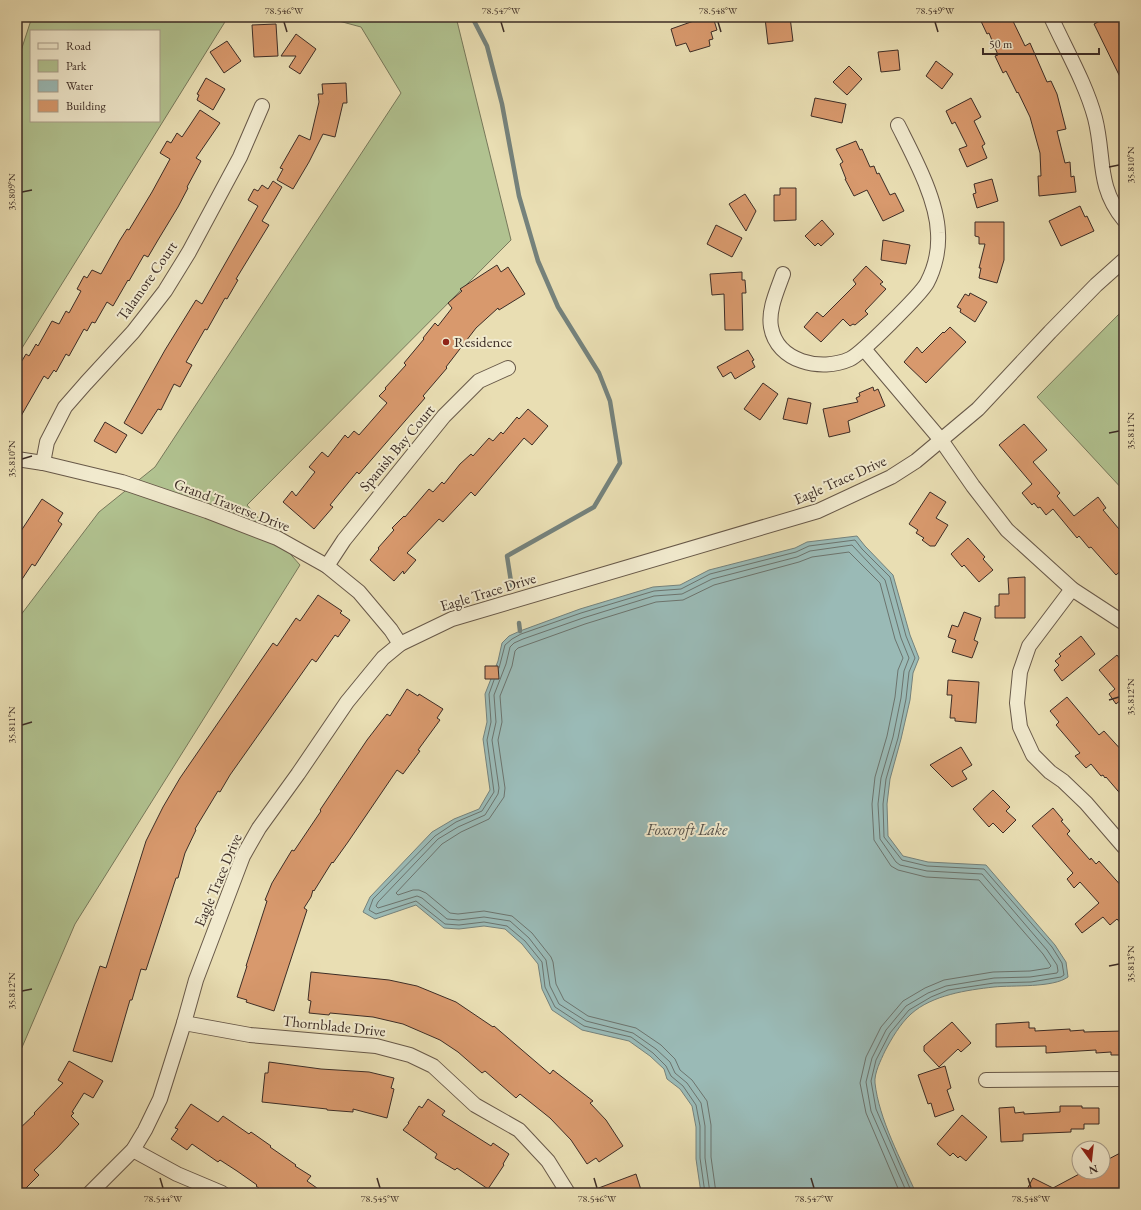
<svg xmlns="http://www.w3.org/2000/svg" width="1141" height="1210" viewBox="0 0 1141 1210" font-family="'EB Garamond',serif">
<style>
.green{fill:#b1c290;stroke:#77785b;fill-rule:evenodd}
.water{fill:#9abab6;stroke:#75827c}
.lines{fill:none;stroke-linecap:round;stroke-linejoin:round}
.shore{stroke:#6c746e;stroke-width:1}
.stream{stroke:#75827c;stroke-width:4.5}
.building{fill:#d8996d;stroke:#3d2d26}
.street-casing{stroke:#685949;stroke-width:16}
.street{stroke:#f1eace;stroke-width:14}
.ticks{fill:none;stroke:#3d2d26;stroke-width:1.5}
.poi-dot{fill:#8f2418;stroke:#f1eace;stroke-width:1.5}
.labels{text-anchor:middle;stroke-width:4;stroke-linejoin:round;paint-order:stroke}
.street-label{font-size:15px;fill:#3d2d26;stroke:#f1eace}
.poi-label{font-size:15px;fill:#3d2d26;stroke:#f1eace;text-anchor:start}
.water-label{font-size:16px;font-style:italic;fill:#54504a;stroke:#f1eace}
.neatline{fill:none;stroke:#3d2d26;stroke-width:1.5}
.ticks-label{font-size:10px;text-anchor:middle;fill:#3d2d26}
</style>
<rect width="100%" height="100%" fill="#e9deb3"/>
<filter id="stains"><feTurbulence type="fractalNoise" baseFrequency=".005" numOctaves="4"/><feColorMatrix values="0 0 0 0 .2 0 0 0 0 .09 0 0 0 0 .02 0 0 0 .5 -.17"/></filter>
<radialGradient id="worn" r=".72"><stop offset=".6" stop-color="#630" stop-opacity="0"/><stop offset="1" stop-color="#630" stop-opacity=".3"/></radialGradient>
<!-- green -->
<g class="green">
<path d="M 32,17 L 228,17 L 17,356 L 17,63 ZM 31,31 L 159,31 L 159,121 L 31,121 Z"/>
<polygon points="324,17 456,17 511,240 247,505 300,565 75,924 17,1059 17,620 99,512 155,467 401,93 361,27"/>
<polygon points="1124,309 1124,342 1119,348 1124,351 1124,491 1037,397"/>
</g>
<!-- water -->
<path class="water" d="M 857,536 L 865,546 L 893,575 L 910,635 L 919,658 L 913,673 L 910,700 L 901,739 L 890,779 L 887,804 L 888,836 L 903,856 L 928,862 L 986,865 L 1055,945 L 1066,962 L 1068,977 C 1053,988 1013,985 994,987 C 967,990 932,995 911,1014 C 900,1024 892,1038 885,1051 C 881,1060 874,1073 875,1083 C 879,1119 901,1160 916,1193 L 701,1193 L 696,1159 L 696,1127 L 692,1106 L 680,1089 L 667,1079 L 664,1069 L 650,1056 L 629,1041 L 582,1030 L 552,1010 L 542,989 L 538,964 L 522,944 L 505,929 L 484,926 L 459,929 L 444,928 L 416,905 L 375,919 L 363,912 L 370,897 L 432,832 L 454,819 L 479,809 L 490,790 L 483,739 L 487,722 L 485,694 L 498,661 L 502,643 L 509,636 L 520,631 L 580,609 L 653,587 L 680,585 L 709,570 L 795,548 L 807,542 Z"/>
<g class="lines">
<!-- shore -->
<g class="shore">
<polyline points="499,668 505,645 512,639 521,634 581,613 654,591 681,589 710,574 796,552 809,546 855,540 862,549 890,577 906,636 915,658 909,672 906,699 898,738 886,779 883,804 884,837 902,860 927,866 984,869 1052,947 1062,963 1064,975 1061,977 1031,982 994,983 948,990 931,997 909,1010 890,1033 876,1060 871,1081 876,1109 912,1193"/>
<polyline points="494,680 489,694 491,722 487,740 494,792 482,811 456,822 435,836 373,899 369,910 376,914 416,901 445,924 459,925 484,922 507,926 525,941 542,962 545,987 555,1007 584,1026 631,1037 653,1053 666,1066 671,1076 683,1086 696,1105 700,1126 700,1158 705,1193"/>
<polyline points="710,1193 705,1158 705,1126 701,1103 687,1083 675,1073 670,1062 656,1049 633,1033 586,1021 559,1004 550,986 546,960 529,938 510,921 484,917 459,920 447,919 422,898 417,896 378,908 376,906 378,902 438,839 458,827 485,815 498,794 499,788 492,740 496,722 494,695 506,664 510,647 514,643 523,639 583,618 654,596 682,594 712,579 797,557 810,551 852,545 885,580 901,638 909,658 904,671 901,698 893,737 881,778 878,804 880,839 896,862 900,865 927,871 982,874 1047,950 1057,965 1058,971 1057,973 1030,977 994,978 946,986 928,993 906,1006 886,1030 872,1058 866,1082 871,1111 907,1193"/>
<polyline points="716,1193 711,1157 711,1125 707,1101 692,1080 680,1070 675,1059 661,1045 636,1028 588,1016 564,1000 556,984 553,962 551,957 532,933 512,916 484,911 458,914 450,913 426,893 419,890 413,890 398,895 396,893 442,844 461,832 489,819 504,797 505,788 498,740 502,722 500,696 512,666 515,651 518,648 585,624 656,602 683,600 714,585 799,562 812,557 849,552 880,583 895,639 903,658 898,670 895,697 887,736 875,777 872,804 874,840 891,866 898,870 926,877 979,880 1043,954 1051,966 1049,968 1030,971 993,972 944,980 925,988 903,1001 881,1027 866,1057 860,1083 866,1113 900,1193"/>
</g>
<!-- stream -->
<g class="stream">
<polyline points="472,17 487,46 502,104 519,196 538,261 558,307 599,373 610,401 620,463 594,507 507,556 512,588"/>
<polyline points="519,623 520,631"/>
</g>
</g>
<!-- building -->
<g class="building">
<polygon points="705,17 713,17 717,30 711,32 713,39 709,40 710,46 690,52 686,43 676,46 671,29"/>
<polygon points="776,17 790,17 793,41 768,44 765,18"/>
<polygon points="979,17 1011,17 1025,46 1030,43 1047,82 1051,81 1057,94 1066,129 1057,131 1065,163 1070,162 1071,177 1074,176 1076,192 1039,196 1038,176 1041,176 1040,153 1030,117 1018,92 1017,93 1006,71 1003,73 995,56 998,55 989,33 987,34"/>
<polygon points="1108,17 1124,17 1124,85 1094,24"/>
<polygon points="276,24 278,56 254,57 252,25"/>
<polygon points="296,34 316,49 300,74 289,67 296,56 281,56"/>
<polygon points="227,41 241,61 224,73 210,52"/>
<polygon points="898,50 900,70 881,72 878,52"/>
<polygon points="936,61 953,74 942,89 926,76"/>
<polygon points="849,66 862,79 847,95 833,82"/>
<polygon points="206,78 225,89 213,110 197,100 199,95 197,94"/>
<polygon points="346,83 347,103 343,103 335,137 323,134 309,162 293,189 277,180 283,169 280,168 299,135 310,140 319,102 318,94 323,94 322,84"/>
<polygon points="815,98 846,104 842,123 811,116"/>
<polygon points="971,98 981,117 974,121 985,144 982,146 987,158 967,167 959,149 967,146 955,122 952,124 946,111"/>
<polygon points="200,110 220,123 196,158 201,161 187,187 188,188 178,207 158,240 148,257 144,255 129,281 128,280 113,306 107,302 95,323 92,322 87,331 84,329 69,356 66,354 56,372 54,370 48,379 44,376 17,423 17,369 26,354 29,356 36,344 38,346 52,321 59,324 66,311 69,313 81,291 77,289 84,276 87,278 92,270 101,274 120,240 127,229 129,230 152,192 170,159 160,153 167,141 171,143 177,133 182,137"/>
<polygon points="856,141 860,150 862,149 870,167 874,166 877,174 879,173 890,195 895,193 904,211 883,221 867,190 854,196 845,179 846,179 840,164 843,162 836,149"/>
<polygon points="992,179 998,201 977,208 973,194 976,193 974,184"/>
<polygon points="273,181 282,187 262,221 269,225 236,279 238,280 227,299 225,298 207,330 205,329 186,362 192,365 180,387 174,384 161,410 158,409 142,434 124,423 165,350 196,300 202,304 258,206 248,200 254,189 258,191 262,185 268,189"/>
<polygon points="780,188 796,188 796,220 774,221 774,195 780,195"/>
<polygon points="745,194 756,211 746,231 729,204"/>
<polygon points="1080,206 1085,217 1087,216 1094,231 1061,246 1049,221"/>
<polygon points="822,220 834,234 821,246 818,243 815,246 805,236"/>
<polygon points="975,222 1004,222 1004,260 997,283 979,278 981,268 979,268 985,244 979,244 979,237 975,236"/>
<polygon points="716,225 742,238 732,257 707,244"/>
<polygon points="883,240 910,245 906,264 881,260"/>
<polygon points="497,265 501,272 508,267 525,294 499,310 498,308 476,328 446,367 447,368 423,396 425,398 359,474 357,472 330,505 333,507 314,529 283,502 292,491 296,496 315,472 309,467 322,452 328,457 345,435 348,438 354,431 359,435 387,403 379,396 386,389 385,388 406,365 404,363 424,339 423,338 435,323 438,326 452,308 448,303 462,291 460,289"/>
<polygon points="866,266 883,282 880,284 886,289 865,311 868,314 855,325 853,324 850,326 843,319 821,342 804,327 817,312 823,317 856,284 853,280"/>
<polygon points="742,272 742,280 745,280 746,293 742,293 743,330 725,330 724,294 712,295 710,274"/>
<polygon points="970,293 987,302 975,322 960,312 961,309 957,307 965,294 969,296"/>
<polygon points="950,327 966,342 926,383 904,362 917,347 922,353 943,332 944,333"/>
<polygon points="748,350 754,360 752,361 755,367 735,379 731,372 723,377 717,367"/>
<polygon points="763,383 778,394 760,420 744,409"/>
<polygon points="873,387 874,391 878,389 885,406 848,421 850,432 829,437 823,409 858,402 856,398 860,396 859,393"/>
<polygon points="788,398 811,403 807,424 783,419"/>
<polygon points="528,409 548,426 532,445 524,438 475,496 471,492 443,522 439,519 407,553 416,560 404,574 403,571 394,581 370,560 379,549 378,548 394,530 392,528 404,516 405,517 429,489 433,492 442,482 444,484 460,464 471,454 473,456 489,438 493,441 501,432 503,434 517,417 519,419"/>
<polygon points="105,422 127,435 116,453 94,441"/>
<polygon points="1024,424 1047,450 1033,462 1060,493 1057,496 1074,516 1098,497 1106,508 1103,510 1124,535 1124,568 1116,575 1091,547 1089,548 1079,536 1077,538 1053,509 1046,515 1040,507 1038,508 1034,503 1032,505 1022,493 1032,484 999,445"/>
<polygon points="930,492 946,502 936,518 948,525 935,546 930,546 922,540 924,538 916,533 918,530 909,524"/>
<polygon points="42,499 63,513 58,521 62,524 35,566 32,564 17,587 17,537"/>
<polygon points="968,538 985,557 983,559 993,570 979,582 964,565 962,567 951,554"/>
<polygon points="1025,577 1025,618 995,618 995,606 999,606 999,594 1009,594 1008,578"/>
<polygon points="318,595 342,611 340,613 350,620 338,637 335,635 316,662 312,659 230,775 220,792 218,791 195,829 196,830 185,853 178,878 176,878 146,970 141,969 132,1000 130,1000 112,1062 73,1051 100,966 106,968 146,841 163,807 180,778 273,643 277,646 296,618 300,621"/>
<polygon points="964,612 981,618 974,640 978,642 972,658 952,652 956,640 948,637 952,625 958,627"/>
<polygon points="1081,636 1095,654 1062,681 1054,670 1059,665 1055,661 1061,656 1059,654"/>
<polygon points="1117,655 1124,664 1124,701 1122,699 1116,704 1109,694 1115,689 1099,670"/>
<polygon points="485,666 498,666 499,679 485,679"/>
<polygon points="948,680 979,682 976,723 955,721 955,718 950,718 952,695 947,695"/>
<polygon points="407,689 418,696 419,694 443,709 437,718 440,720 418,750 420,751 403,774 397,770 348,842 333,863 332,862 314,891 313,890 311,897 304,908 307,910 274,1011 246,1002 247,1000 237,997 247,966 246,966 267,901 265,900 272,883 292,850 294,851 321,811 320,810 367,740 387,714 390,716"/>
<polygon points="1067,697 1099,735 1104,731 1124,753 1124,798 1106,777 1105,778 1103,775 1101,776 1091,764 1086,768 1075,756 1080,753 1056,725 1059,722 1050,711"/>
<polygon points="961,747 972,765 962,771 967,779 952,787 930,765"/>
<polygon points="993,790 1010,807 1006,811 1016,820 1003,833 993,823 989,827 973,809"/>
<polygon points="1053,808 1063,820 1061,821 1070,831 1067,834 1090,860 1091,858 1096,864 1099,861 1124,889 1124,927 1117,919 1110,925 1103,917 1082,933 1075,924 1099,903 1080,882 1074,888 1067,879 1073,873 1032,826"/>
<polygon points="311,972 389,980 417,986 456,1002 493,1027 494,1026 550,1074 553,1070 593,1101 590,1103 606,1120 623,1146 599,1162 596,1158 587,1164 571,1140 550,1118 520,1094 516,1098 485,1071 482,1073 458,1052 440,1040 403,1024 373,1017 330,1013 329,1015 309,1013 311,1001 308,1000"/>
<polygon points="952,1022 971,1043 961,1052 958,1049 939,1067 924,1051 924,1046"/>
<polygon points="1029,1022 1029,1028 1035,1028 1035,1031 1070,1029 1070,1031 1084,1030 1084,1032 1123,1031 1124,1055 1111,1055 1111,1052 1096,1053 1096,1050 1046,1053 1046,1046 996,1047 996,1024"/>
<polygon points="69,1061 103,1081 93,1098 84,1093 72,1112 74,1113 71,1116 79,1124 57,1148 34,1170 39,1175 24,1190 17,1182 17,1131 35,1114 34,1113 63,1083 58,1080"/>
<polygon points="269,1062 321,1069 369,1072 394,1078 391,1088 394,1089 387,1118 353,1109 353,1112 327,1110 327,1109 262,1102 265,1073 268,1073"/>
<polygon points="945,1066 951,1088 947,1090 954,1110 935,1117 931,1103 928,1104 918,1075"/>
<polygon points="428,1099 445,1111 442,1115 491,1146 493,1143 509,1154 503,1164 504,1165 488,1189 457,1168 455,1170 435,1158 437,1154 403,1130 409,1123 408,1123 419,1106 422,1108"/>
<polygon points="191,1104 218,1122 223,1116 249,1134 251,1132 271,1146 270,1147 296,1165 295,1166 311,1176 307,1181 324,1193 266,1193 256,1186 257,1185 237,1171 220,1160 218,1162 192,1144 187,1150 171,1139 178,1129 175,1128"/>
<polygon points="1060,1106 1082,1106 1082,1108 1099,1108 1099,1124 1084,1124 1084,1129 1071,1129 1071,1132 1023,1134 1023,1141 1001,1142 999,1108 1014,1107 1015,1113 1024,1112 1024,1114 1060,1112"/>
<polygon points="962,1115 987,1137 966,1161 960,1156 958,1158 953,1153 950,1156 937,1144"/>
<polygon points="1124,1151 1124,1193 1025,1193 1033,1178 1053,1188 1083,1172 1103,1172 1103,1162"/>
<polygon points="636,1174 642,1193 588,1193 588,1192"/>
</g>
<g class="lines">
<defs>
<g id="street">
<path d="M 1051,17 C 1066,50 1086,84 1095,118 C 1105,157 1096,186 1124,220"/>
<path d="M 783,274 C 777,291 768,310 771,327 C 777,362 821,372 850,359 C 861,354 921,294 927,283 C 935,268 939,249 938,233 C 937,199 913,155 898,125"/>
<polyline points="864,349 941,440 973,486 1007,530 1072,589 1124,623"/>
<polyline points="17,459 43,463 122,482 207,511 277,538 327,566 359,592 391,630 400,644"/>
<polyline points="43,463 47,442 65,407 86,383 133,332 165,291 189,252 240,157 262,106"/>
<polyline points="327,566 344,540 444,416 479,381 508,368"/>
<polyline points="1072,589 1029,646 1020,672 1017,703 1020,727 1033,755 1050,772 1063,781 1086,803 1124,847"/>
<polyline points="184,1023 250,1035 376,1046 410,1055 433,1066 475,1105 519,1130 548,1161 568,1193"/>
<polyline points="986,1080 1124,1079"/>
<polyline points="133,1150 177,1174 222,1193"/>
<polyline points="90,1193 133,1150 145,1130 160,1099 184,1023 196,980 243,856 259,828 298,774 347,702 383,658 400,644 452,619 818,511 891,477 916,461 978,409 1050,332 1096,285 1124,260"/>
</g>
</defs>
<!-- street casing -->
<use href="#street" class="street-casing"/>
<!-- street -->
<use href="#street" class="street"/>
</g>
<!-- ticks -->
<path class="ticks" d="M 284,22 L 287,32M 501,22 L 504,32M 718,22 L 721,32M 935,22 L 938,32M 1109,167 L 1119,165M 22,192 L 32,190M 1109,433 L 1119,431M 22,459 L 32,456M 1109,700 L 1119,697M 22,725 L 32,722M 1109,966 L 1119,964M 22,991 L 32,989M 160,1178 L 163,1188M 377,1178 L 380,1188M 594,1178 L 597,1188M 811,1178 L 814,1188M 1028,1178 L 1031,1188"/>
<!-- markers -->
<circle class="poi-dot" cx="446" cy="342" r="4"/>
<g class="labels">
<!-- street labels -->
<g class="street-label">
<text transform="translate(147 281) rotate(-55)" y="5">Talamore Court</text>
<text transform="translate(397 448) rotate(-50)" y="5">Spanish Bay Court</text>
<text transform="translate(840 480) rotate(-24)" y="5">Eagle Trace Drive</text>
<text transform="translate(232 505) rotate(21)" y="5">Grand Traverse Drive</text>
<text transform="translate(488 592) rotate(-17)" y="5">Eagle Trace Drive</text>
<text transform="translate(218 880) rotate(-67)" y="5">Eagle Trace Drive</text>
<text transform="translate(334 1026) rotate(6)" y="5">Thornblade Drive</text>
</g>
<!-- poi labels -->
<g class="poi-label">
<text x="454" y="347">Residence</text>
</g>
<!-- water labels -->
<g class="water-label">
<text x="687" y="835">Foxcroft Lake</text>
</g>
</g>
<!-- margin -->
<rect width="1141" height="1210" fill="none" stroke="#e9deb3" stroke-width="44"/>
<!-- legend -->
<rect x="30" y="30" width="130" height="92" fill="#f1eace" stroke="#a99e8b"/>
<rect x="38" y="43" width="20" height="6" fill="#f1eace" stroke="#a99e8b"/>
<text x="66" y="50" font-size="12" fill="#3d2d26">Road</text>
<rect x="38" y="60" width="20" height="12" fill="#b1c290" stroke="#a99e8b"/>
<text x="66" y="70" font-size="12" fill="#3d2d26">Park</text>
<rect x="38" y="80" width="20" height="12" fill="#9abab6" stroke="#a99e8b"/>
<text x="66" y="90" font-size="12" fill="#3d2d26">Water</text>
<rect x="38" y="100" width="20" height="12" fill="#d8996d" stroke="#a99e8b"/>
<text x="66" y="110" font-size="12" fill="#3d2d26">Building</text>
<!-- north arrow -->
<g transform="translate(1091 1160) rotate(165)"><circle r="19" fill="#f1eace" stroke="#a99e8b"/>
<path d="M0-3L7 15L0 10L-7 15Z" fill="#8f2418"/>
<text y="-6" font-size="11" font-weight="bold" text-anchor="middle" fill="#3d2d26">N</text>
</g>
<!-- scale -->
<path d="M983 48v6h116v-6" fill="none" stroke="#3d2d26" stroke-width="2"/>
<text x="989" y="48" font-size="12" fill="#3d2d26" stroke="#f1eace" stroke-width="3" paint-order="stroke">50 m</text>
<rect x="22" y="22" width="1097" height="1166" class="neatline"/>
<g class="ticks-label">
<text x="284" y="14">78.546°W</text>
<text x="501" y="14">78.547°W</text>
<text x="718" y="14">78.548°W</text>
<text x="935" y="14">78.549°W</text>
<text transform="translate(1130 165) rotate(-90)" y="4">35.810°N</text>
<text transform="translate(11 192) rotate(-90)" y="4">35.809°N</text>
<text transform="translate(1130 431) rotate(-90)" y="4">35.811°N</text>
<text transform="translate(11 459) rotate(-90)" y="4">35.810°N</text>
<text transform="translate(1130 697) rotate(-90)" y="4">35.812°N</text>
<text transform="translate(11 725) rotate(-90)" y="4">35.811°N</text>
<text transform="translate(1130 964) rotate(-90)" y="4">35.813°N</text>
<text transform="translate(11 991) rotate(-90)" y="4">35.812°N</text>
<text x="163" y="1202">78.544°W</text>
<text x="380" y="1202">78.545°W</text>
<text x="597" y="1202">78.546°W</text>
<text x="814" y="1202">78.547°W</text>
<text x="1031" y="1202">78.548°W</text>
</g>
<rect width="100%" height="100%" filter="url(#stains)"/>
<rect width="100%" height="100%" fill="url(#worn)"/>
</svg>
